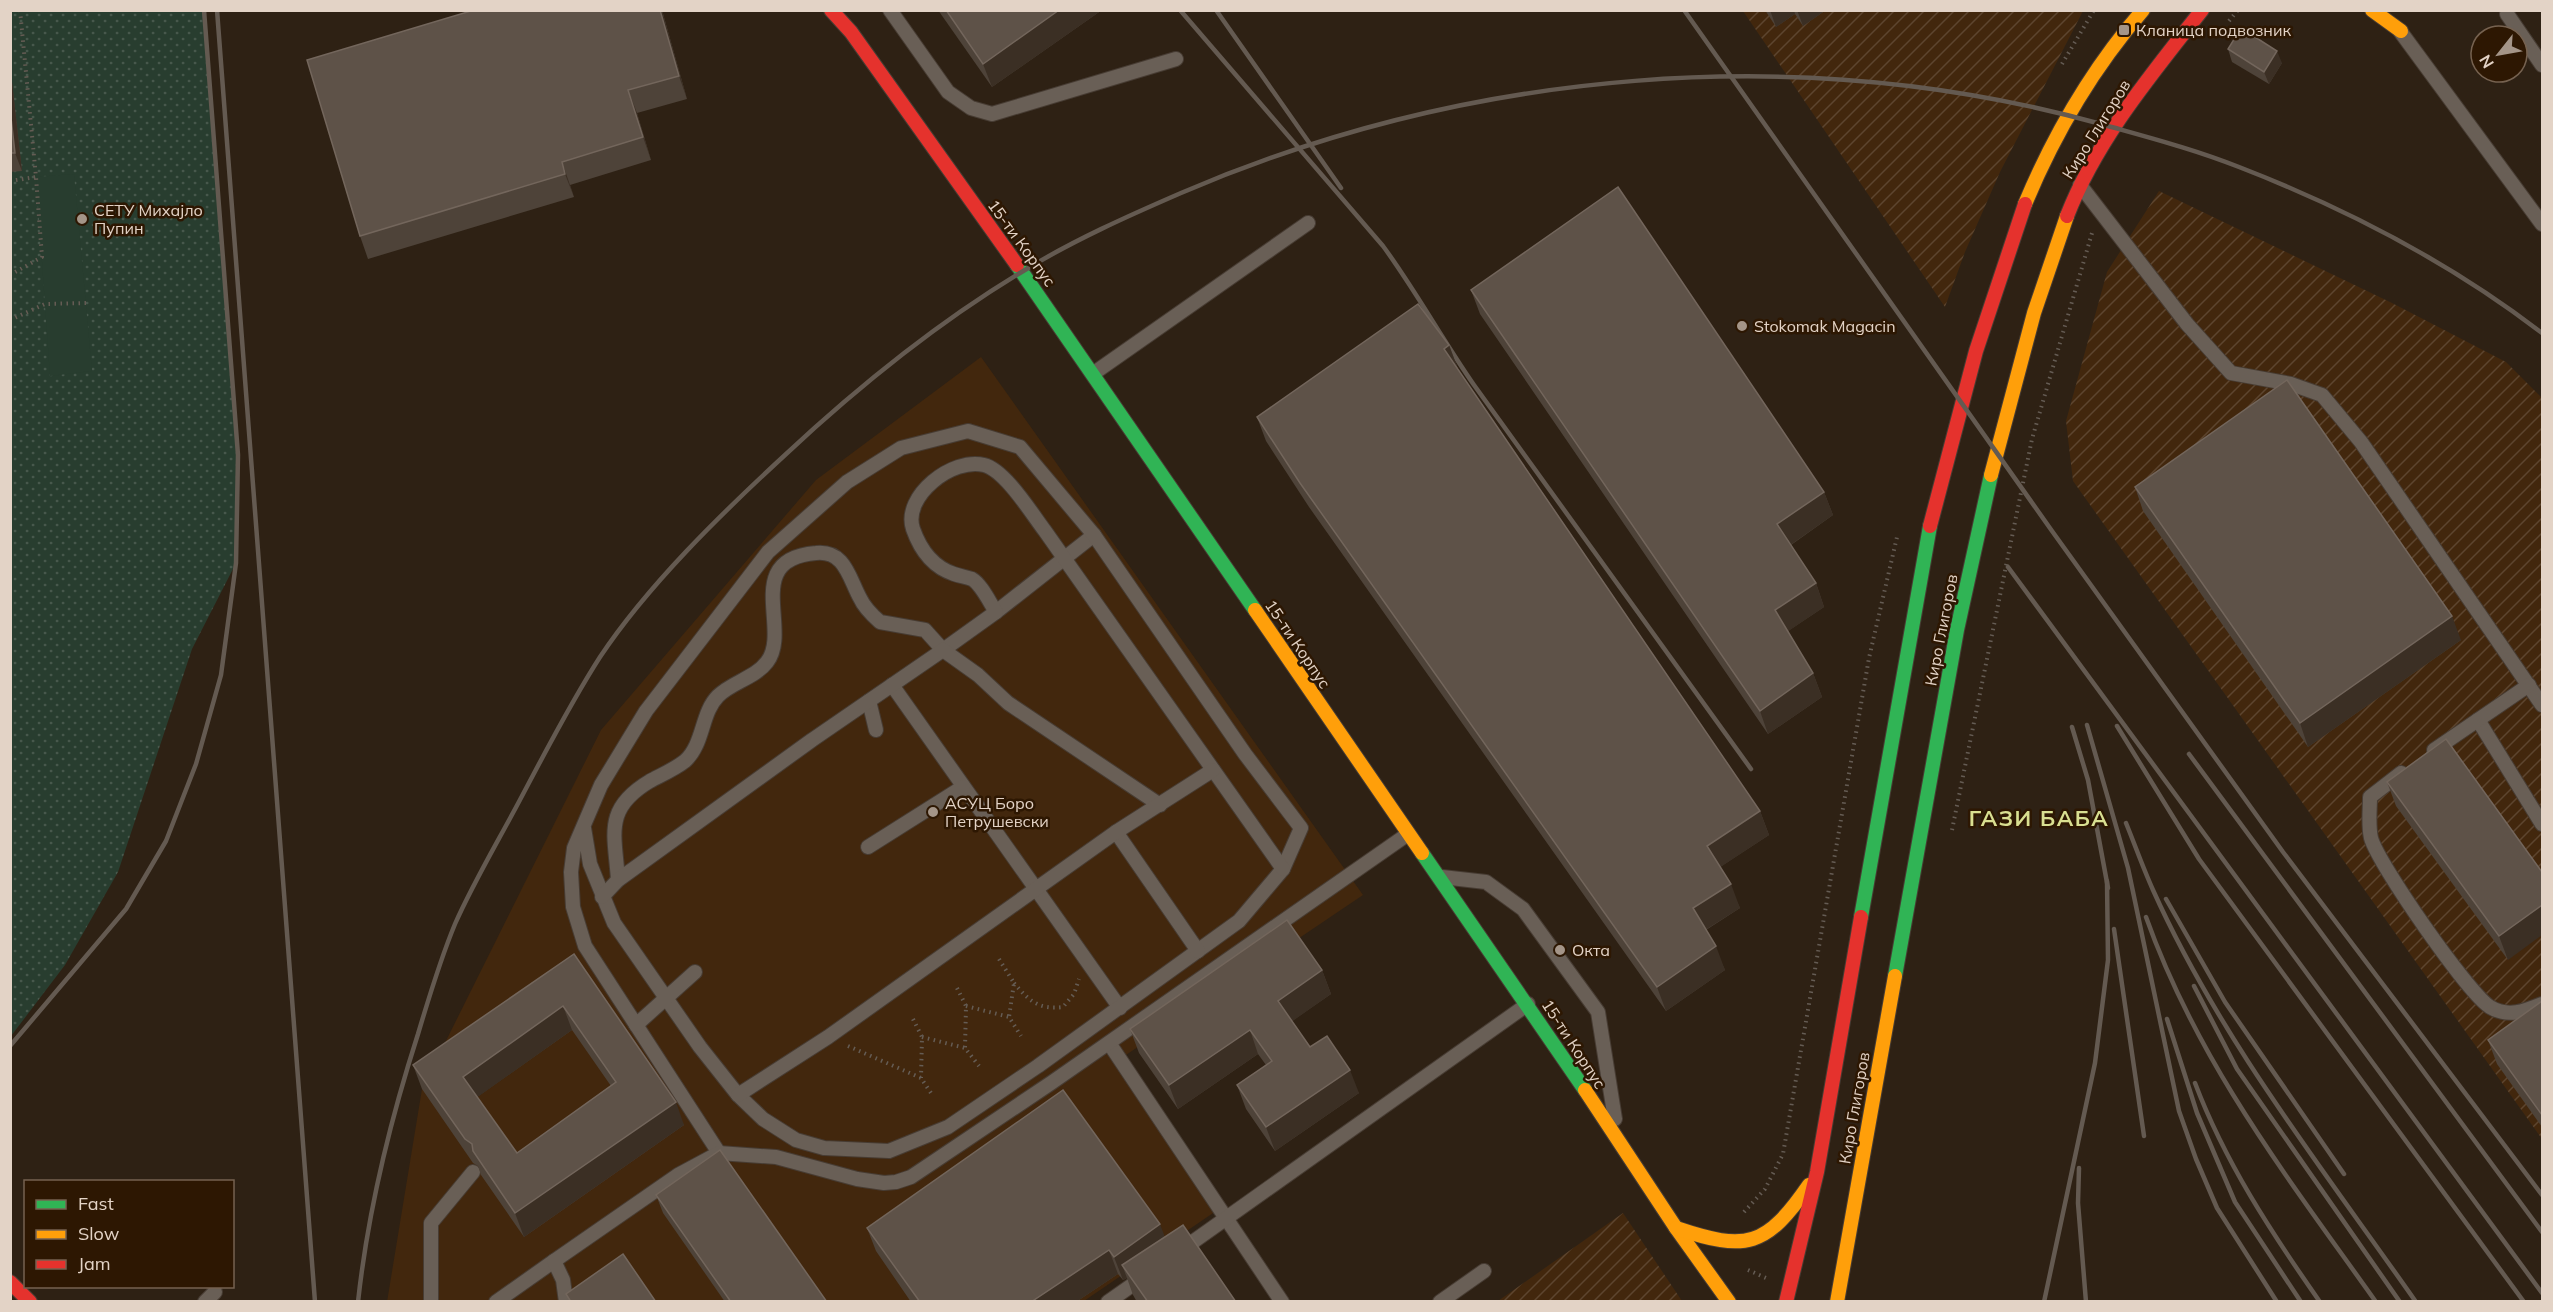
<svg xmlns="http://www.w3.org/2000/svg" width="2553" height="1312" viewBox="0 0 2553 1312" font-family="Mulish,sans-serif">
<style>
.industrial{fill:url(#industrial-furrows)}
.built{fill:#42270d}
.grass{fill:url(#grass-dots)}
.pitch{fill:#283d2f}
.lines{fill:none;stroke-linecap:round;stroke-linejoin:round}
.lane-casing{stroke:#473c33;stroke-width:16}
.fast-casing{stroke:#473c33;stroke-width:16}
.slow-casing{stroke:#473c33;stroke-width:16}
.jam-casing{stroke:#473c33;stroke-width:16}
.path{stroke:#655c54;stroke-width:4;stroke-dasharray:1.5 4.5;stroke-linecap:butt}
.lane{stroke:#695f56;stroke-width:14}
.fast{stroke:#30b455;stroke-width:14}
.slow{stroke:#ff9f0a;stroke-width:14}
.jam{stroke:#e5322d;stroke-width:14}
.rail{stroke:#645a51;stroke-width:4.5}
.wall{fill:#4e4339;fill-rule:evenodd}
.shaded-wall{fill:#3b2f24}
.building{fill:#5e5248;stroke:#73665c;stroke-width:1.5;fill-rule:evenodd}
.poi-dot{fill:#a49588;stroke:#2d1702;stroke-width:2}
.labels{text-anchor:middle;stroke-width:5;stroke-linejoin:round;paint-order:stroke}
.poi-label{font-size:16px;fill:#e3d3c6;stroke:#2d1702;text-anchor:start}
.street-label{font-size:16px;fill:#e3d3c6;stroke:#2d1702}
.district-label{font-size:22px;font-weight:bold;letter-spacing:1.5px;fill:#d9df91;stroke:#2d1702}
</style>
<defs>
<pattern id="industrial-furrows" width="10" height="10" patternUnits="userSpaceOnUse" patternTransform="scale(1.5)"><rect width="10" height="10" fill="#42270d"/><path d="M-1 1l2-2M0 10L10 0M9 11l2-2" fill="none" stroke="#5d452f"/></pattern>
<pattern id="grass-dots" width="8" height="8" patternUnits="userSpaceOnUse" patternTransform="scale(1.5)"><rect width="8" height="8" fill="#283d2f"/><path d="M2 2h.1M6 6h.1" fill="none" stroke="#47584c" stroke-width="1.8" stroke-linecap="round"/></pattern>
</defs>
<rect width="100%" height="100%" fill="#2e2114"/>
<!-- industrial -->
<g class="industrial">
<polygon points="1743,11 2083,11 2000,172 1965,252 1945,307"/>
<polygon points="2159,191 2392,303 2506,362 2542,398 2542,1139 2073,481 2066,421 2107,272"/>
<polygon points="1623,1213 1682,1301 1498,1301"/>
</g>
<!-- built -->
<polygon class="built" points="981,357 1363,895 1117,1061 1219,1209 1084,1301 387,1302 422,1089 601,730 816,480"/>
<!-- grass -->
<polygon class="grass" points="11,11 204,11 238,455 236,563 192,649 118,872 65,965 11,1036"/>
<!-- pitch -->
<polygon class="pitch" points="74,174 92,371 50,376 36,177"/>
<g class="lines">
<defs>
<g id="lane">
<polyline points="890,10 948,92 971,108 992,114 1176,59"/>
<polyline points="2507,14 2542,65"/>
<polyline points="2400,31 2542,224"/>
<polyline points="2080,185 2187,324 2231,373 2291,384 2322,395 2361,442 2542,705"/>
<polyline points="1094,373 1308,223"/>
<polyline points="996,612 1094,535"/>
<polyline points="892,685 1120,1008"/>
<polyline points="869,701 876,730"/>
<polyline points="2478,720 2542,824"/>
<polyline points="2434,750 2529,685"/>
<path d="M 2401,773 L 2370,797 C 2370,810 2368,825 2371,838 C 2378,864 2468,993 2490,1007 C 2508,1018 2525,1011 2542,1004"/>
<polyline points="584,828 590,864 614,923 700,1047 738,1095 763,1119 796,1140 824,1148 889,1151 948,1127 1038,1066 1239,921 1283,869 1301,828 1245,754 1094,535 1020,447 968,431 901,448 847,482 768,552 646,711 601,785 574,848 571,872 573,907 585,946 719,1153"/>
<polyline points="1116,832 1198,951"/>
<polyline points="868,847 963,787"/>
<polyline points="1442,877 1486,882 1523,909 1598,1012 1615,1119"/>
<path d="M 618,880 C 615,834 603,809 650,781 C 661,775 675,769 685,761 C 704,744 701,713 718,696 C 732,682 755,678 767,662 C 792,630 741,559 816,553 C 845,550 849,578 860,598 C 864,607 872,615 880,622 L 925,630 L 943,650 L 996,612 C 990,603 981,584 972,579 C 966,577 960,576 954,574 C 933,567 920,549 913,529 C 902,496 953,457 984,465 C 1005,470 1032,514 1045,531 L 1283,869"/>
<polyline points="602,897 618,880 812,740 943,650 978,675 1008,703 1160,805"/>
<polyline points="636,1025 695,972"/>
<polyline points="1109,1043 1282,1302"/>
<polyline points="738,1095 828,1037 1116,832 1213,770"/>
<polyline points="1180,1251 1528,1004"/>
<polyline points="205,1302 215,1292"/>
<polyline points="431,1302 431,1223 473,1172"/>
<polyline points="496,1302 554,1261"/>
<polyline points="566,1302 563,1280 554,1261 678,1175 719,1153 776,1157 857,1179 884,1183 896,1182 911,1177 1051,1083 1408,834"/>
<polyline points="1108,1302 1145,1276"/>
<polyline points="1440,1302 1484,1271"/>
</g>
<g id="fast">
<polyline points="1017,265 1255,610"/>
<polyline points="1422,853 1585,1090"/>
<polyline points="1861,917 1930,526"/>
<polyline points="1895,976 1957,630 1991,475"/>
</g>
<g id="slow">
<polyline points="2372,10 2401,31"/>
<path d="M 2025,204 C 2055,132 2092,69 2143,10"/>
<polyline points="1991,475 2034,313 2067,216"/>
<polyline points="1255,610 1422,853"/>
<polyline points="1585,1090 1676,1228 1729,1302"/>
<path d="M 1676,1228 C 1747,1252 1766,1247 1809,1185"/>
<polyline points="1837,1302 1895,976"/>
</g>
<g id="jam">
<polyline points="831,10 851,32 1017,265"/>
<path d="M 2067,216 C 2097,139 2151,75 2202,10"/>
<polyline points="1930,526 1976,351 2025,204"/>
<polyline points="10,1282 30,1302"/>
<polyline points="1786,1302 1817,1172 1861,917"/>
</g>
</defs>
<!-- lane casing -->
<use href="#lane" class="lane-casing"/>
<!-- fast casing -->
<use href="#fast" class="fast-casing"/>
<!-- slow casing -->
<use href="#slow" class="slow-casing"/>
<!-- jam casing -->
<use href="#jam" class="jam-casing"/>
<!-- path -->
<g class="path">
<polyline points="2229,21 2238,10"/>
<polyline points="2062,64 2094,10"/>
<polyline points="10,181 36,177 20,10"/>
<polyline points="10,275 42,257 36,177"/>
<polyline points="10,320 45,304 86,303"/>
<polyline points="1952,830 2032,439 2092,233"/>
<polyline points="999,959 1014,983 1009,1017"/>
<path d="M 1014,983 C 1029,1001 1039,1010 1063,1007 L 1074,994 L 1079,979"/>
<polyline points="957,988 966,1006 965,1048"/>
<polyline points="966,1006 1009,1017 1021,1036"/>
<polyline points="913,1019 922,1037 921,1078"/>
<polyline points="922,1037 965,1048 979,1066"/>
<polyline points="848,1046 921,1078 933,1096"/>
<polyline points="1744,1212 1765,1189 1783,1154 1869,658 1897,537"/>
<polyline points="1748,1270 1766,1278"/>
</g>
<!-- lane -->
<use href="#lane" class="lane"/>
<!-- fast -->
<use href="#fast" class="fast"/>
<!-- slow -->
<use href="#slow" class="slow"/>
<!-- jam -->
<use href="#jam" class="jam"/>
<!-- rail -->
<g class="rail">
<polyline points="217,10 315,1302"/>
<path d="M 1180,10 L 1383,246 C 1416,291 1442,339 1474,385 L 1751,769"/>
<polyline points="1216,10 1341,188"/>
<polyline points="1684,10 2052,531 2283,852 2542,1195"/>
<polyline points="2008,567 2542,1293"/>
<polyline points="2087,725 2128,868 2179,1111 2196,1159 2217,1208 2277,1302"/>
<polyline points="2117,726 2199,859 2524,1302"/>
<polyline points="2072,727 2088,780 2108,888"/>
<polyline points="2189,754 2542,1232"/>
<path d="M 2126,823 C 2135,845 2143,868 2153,890 C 2220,1039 2323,1169 2416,1302"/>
<polyline points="2166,899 2225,1002 2344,1174"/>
<path d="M 2146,917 C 2198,1063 2288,1178 2376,1302"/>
<polyline points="2114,929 2144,1136"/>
<polyline points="2194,986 2237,1069 2400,1302"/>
<polyline points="2167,1019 2197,1113 2235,1202 2301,1302"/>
<polyline points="10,1046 126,909 166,841 196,764 221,675 236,563 238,455 204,10"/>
<path d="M 2195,1083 C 2225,1162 2271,1232 2320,1302"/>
<polyline points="2079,1168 2078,1203 2086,1302"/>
<path d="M 358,1302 C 368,1210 390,1121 418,1034 C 429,997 440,960 455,924 C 474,881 500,838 522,796 C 547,749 571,702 600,657 C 648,585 721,514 785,455 C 859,386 938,322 1025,270 C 1074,240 1128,216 1181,193 C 1467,70 1799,40 2101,124 C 2147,137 2194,149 2239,167 C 2345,208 2452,264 2542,333"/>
<polyline points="2044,1302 2095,1063 2108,960 2107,881"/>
</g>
</g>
<!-- wall -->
<g class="wall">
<polygon points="474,10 662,10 687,99 637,113 651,160 570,185 574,197 368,259 360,236"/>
<polygon points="938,10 1102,10 992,87"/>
<polygon points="1765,10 1826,10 1803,26 1795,14 1776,27"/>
<polygon points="2228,49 2282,63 2269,84 2232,62"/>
<polygon points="10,64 22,171 10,172"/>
<polygon points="1471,290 1824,492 1833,515 1791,545 1816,583 1824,607 1788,631 1813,673 1822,697 1768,734 1480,314"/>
<polygon points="1449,345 1458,369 1760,811 1769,835 1720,867 1740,908 1706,930 1725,970 1666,1011 1309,507 1266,441 1257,417"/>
<polygon points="2135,487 2461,640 2308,747 2143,511"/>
<polygon points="2446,739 2508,960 2396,806 2387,782"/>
<path d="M 574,954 L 684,1125 L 524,1237 L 481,1175 L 478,1166 L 473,1163 L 422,1089 L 413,1065 ZM 572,1030 L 611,1086 L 517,1153 L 477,1097 Z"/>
<polygon points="1322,970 1331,994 1292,1021 1310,1047 1359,1093 1275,1151 1246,1109 1237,1085 1266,1065 1258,1054 1178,1109 1139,1053 1130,1029"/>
<polygon points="2542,1001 2542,1127 2497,1064 2488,1040"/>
<polygon points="656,1195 827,1302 725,1302 663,1213"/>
<polygon points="867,1228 1165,1237 1236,1302 1137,1302 1133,1295 1127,1278 1123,1280 1118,1274 1076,1302 911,1302 876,1251"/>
</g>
<!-- shaded-wall -->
<g class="shaded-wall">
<polygon points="660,10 662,10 687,99 679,76"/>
<polygon points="1059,10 1102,10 992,87 983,64"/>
<polygon points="1770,10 1794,10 1795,14 1776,27"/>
<polygon points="1797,10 1826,10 1803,26"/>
<polygon points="2277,51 2282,63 2269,84 2264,72"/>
<polygon points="10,64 22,171 15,153 10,109"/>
<polygon points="628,90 637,113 651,160 643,137"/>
<polygon points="562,162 570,185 574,197 565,174"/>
<polygon points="1449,345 1458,369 1444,349"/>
<polygon points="1824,492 1833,515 1786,548 1777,524"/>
<polygon points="1816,583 1824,607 1784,634 1775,610"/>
<polygon points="2452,616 2461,640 2308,747 2300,723"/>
<polygon points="1813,673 1822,697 1768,734 1760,711"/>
<polygon points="1760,811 1769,835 1716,870 1707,846"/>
<polygon points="1731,884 1740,908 1702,932 1693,908"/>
<polygon points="2542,905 2542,935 2508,960 2499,936"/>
<polygon points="1716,946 1725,970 1666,1011 1657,987"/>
<polygon points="1322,970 1331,994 1287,1025 1278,1001"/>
<polygon points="563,1006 572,1030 472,1101 463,1077"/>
<polygon points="1250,1030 1258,1054 1178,1109 1169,1085"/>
<polygon points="1350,1070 1359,1093 1275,1151 1266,1127"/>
<polygon points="676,1102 684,1125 524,1237 515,1213"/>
<polygon points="1160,1224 1169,1248 1122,1265 1127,1278 1123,1280 1114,1257"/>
<polygon points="1109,1250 1118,1274 1076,1302 1031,1302"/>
</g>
<!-- building -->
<g class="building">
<polygon points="474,10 660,10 679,76 628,90 643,137 562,162 565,174 360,236 307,60"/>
<polygon points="946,10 1059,10 983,64"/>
<polygon points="2241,28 2277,51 2264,72 2228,49"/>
<polygon points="10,109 15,153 10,153"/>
<polygon points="1618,187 1824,492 1777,524 1816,583 1775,610 1813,673 1760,711 1471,290"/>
<polygon points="1418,304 1449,345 1444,349 1760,811 1707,846 1731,884 1693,908 1716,946 1657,987 1300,483 1257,417"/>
<polygon points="2287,380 2452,616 2300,723 2135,487"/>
<polygon points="2446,739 2542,872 2542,905 2499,936 2387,782"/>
<polygon points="1287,920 1322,970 1278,1001 1310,1047 1327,1036 1350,1070 1266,1127 1237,1085 1272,1061 1250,1030 1169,1085 1130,1029"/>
<path d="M 574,954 L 676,1102 L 515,1213 L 473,1151 L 472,1144 L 465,1139 L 413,1065 ZM 563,1006 L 616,1082 L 517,1153 L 463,1077 Z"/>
<polygon points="2542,1001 2542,1115 2488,1040"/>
<polygon points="1063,1090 1160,1224 1114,1257 1109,1250 1031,1302 920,1302 867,1228"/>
<polygon points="720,1150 827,1302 731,1302 656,1195"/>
<polygon points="1183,1225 1236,1302 1148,1302 1122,1265"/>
<polygon points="623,1254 656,1302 571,1302 566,1294"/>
</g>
<!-- markers -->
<g class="poi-dot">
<rect x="2118" y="24" width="12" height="12" rx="3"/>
<circle cx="82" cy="219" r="6"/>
<circle cx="1742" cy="326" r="6"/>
<circle cx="933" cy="812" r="6"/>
<circle cx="1560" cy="950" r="6"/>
</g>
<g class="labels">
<!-- poi labels -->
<g class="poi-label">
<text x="2136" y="36">Кланица подвозник</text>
<text x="94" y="216">СЕТУ Михајло<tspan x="94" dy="18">Пупин</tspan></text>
<text x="1754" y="332">Stokomak Magacin</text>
<text x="945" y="809">АСУЦ Боро<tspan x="945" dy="18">Петрушевски</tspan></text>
<text x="1572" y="956">Окта</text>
</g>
<!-- street labels -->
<g class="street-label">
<text transform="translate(2096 129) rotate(-58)" y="6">Киро Глигоров</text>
<text transform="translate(1022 243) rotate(54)" y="6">15-ти Корпус</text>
<text transform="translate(1941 630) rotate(-79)" y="6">Киро Глигоров</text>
<text transform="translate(1298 644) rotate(56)" y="6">15-ти Корпус</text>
<text transform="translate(1574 1044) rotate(57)" y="6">15-ти Корпус</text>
<text transform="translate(1854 1108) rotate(-80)" y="6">Киро Глигоров</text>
</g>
<!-- district labels -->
<g class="district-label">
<text x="2039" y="826">ГАЗИ БАБА</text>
</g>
</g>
<!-- border -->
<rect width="2553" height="1312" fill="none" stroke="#e3d3c6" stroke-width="24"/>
<!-- legend -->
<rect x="24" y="1180" width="210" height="108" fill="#2d1702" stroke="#766250" stroke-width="1.5"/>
<rect x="36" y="1200" width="30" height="9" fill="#30b455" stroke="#766250" stroke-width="1.5"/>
<text x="78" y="1210" font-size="18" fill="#e3d3c6">Fast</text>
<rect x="36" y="1230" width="30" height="9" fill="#ff9f0a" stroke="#766250" stroke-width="1.5"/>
<text x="78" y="1240" font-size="18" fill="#e3d3c6">Slow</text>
<rect x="36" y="1260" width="30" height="9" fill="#e5322d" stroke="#766250" stroke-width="1.5"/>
<text x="78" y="1270" font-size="18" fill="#e3d3c6">Jam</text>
<!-- north arrow -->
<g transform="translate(2499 54) rotate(239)"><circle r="28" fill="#2d1702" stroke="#766250" stroke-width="1.5"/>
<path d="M0-4.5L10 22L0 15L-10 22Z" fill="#a49588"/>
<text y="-9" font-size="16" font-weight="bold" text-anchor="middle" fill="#e3d3c6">N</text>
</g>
</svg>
